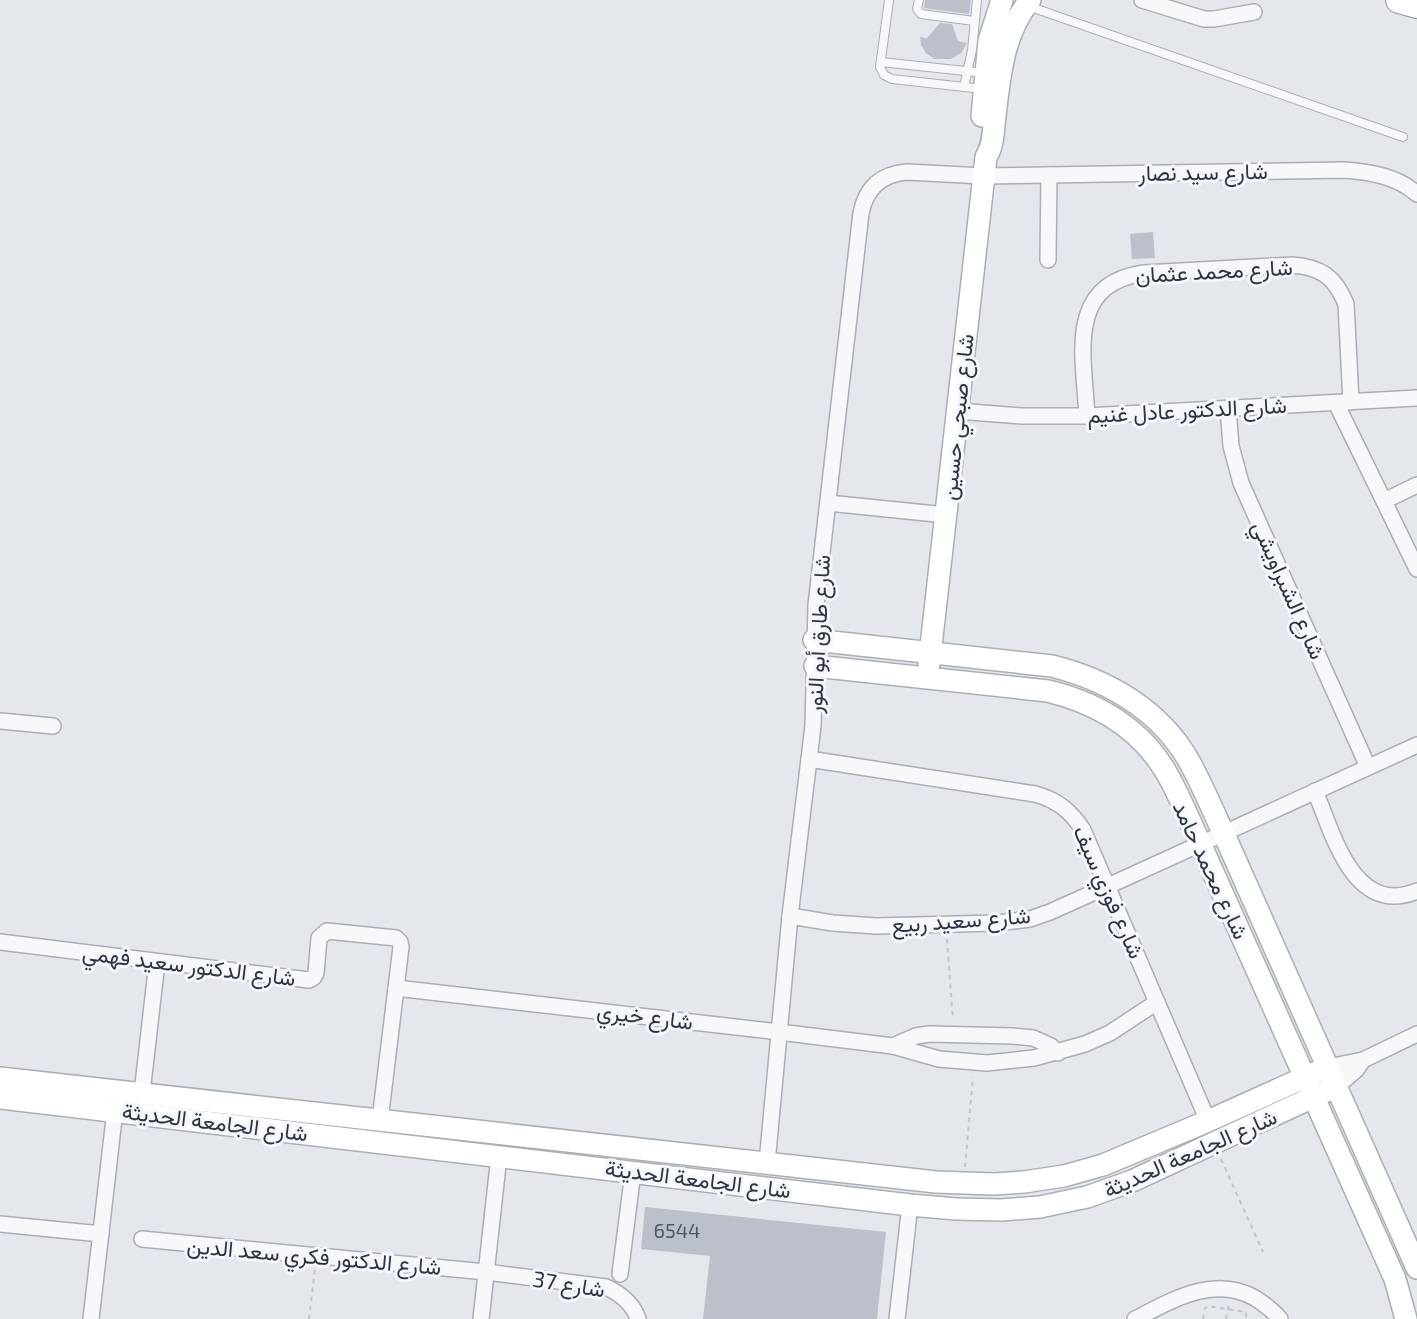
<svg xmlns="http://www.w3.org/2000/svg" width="1417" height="1319" viewBox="0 0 1417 1319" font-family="'Exo 2',Vazirmatn,sans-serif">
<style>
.building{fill:#bbc0ca}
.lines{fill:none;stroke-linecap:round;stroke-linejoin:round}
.lane-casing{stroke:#a9aeb7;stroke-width:10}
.street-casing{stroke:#a9aeb7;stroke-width:18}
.secondary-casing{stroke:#a9aeb7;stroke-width:24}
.highway-casing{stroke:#8b94a3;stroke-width:28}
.path{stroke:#c2c5cb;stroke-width:2;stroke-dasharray:4.5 4.5;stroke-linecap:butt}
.lane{stroke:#f7f8fa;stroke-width:8}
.street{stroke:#f7f8fa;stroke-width:15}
.secondary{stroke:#fff;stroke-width:21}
.highway{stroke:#fff;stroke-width:26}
.labels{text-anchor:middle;stroke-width:6;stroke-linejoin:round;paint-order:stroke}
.number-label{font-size:20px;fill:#4f5766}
.street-label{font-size:22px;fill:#2b3445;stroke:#f4f6f9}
</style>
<rect width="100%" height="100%" fill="#e4e7ec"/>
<!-- building -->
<g class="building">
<polygon points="925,0 971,0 969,14 924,8"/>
<polygon points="940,23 952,24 958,41 967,43 961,53 951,59 934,59 926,53 921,45 920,37 927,38"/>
<polygon points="1153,232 1155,258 1132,259 1130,234"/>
<polygon points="645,1207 886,1232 877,1319 703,1319 710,1256 641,1249"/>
</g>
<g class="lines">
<defs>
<g id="lane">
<polyline points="889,0 880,67 884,75 892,79 983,89"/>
<polyline points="919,0 917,9 921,14 974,21"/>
<polyline points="1028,6 1403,137"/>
<polyline points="881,62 984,73"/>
<polyline points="964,87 972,50 977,0"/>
</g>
<g id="street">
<polyline points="1142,0 1204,19 1214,19 1254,12"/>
<polyline points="1048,260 1049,175"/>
<polyline points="1336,403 1417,569"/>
<polyline points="1228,408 1231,446 1241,483 1368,767"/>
<polyline points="958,411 1022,416 1087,416 1417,398"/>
<path d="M 1087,416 C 1084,357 1065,284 1144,273 L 1292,265 C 1321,267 1335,277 1346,304 L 1351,402"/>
<polyline points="1384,501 1417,485"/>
<polyline points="828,503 946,515"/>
<polyline points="0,721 53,726"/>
<path d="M 809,759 L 1035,794 C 1057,800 1071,811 1083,830 L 1208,1121"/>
<path d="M 1315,791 C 1333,833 1353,917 1417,891"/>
<polyline points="790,916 833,923 876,926 997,923 1030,919 1050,912 1108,886 1417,745"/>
<polyline points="0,942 309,980 314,977 316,973 319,938 327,931 396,938 400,942 401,947 380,1120"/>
<polyline points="396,988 779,1032 893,1046 939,1059 987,1063 1034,1058 1085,1044 1110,1033 1157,1002"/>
<polyline points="893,1046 916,1036 929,1034 1013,1036 1033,1038 1051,1046 1058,1053"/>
<polyline points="1328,1067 1363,1060 1417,1034"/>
<polyline points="1337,1086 1356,1070 1363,1060"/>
<polyline points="142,1093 157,962"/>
<path d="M 767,1163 L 790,916 L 813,726 L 816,605 L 861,213 C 866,188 881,174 907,172 L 983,176 L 1344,170 C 1370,172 1397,176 1417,194"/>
<polyline points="0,1224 101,1234"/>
<path d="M 142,1239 L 486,1272 L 606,1287 C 621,1294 633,1303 638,1319"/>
<polyline points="620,1274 633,1172"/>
<polyline points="91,1319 115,1110"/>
<polyline points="481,1319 499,1156"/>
<polyline points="897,1319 910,1205"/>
<path d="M 1135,1319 C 1173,1300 1213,1275 1255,1298 C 1264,1304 1273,1310 1280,1319"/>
</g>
<g id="secondary">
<polyline points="982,116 989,41 1002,0"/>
<path d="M 814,640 L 1052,666 C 1108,680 1160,710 1189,761 C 1202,784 1212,809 1223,832 L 1417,1268"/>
<path d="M 929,664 L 986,157 C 994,145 993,130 995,116 C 1000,74 1003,34 1030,0"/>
<path d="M 815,666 L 1048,691 C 1097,703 1140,728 1166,772 C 1179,794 1189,820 1200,843 L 1395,1279 L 1406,1319"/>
<polyline points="0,1078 936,1182 994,1184 1024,1182 1064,1176 1103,1165 1208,1121 1328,1067"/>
<polyline points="0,1098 910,1205 956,1209 1001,1210 1040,1207 1087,1197 1132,1181 1337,1086"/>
</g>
<polyline id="highway" points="1399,0 1417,5"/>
</defs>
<!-- lane casing -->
<use href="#lane" class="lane-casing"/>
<!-- street casing -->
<use href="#street" class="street-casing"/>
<!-- secondary casing -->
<use href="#secondary" class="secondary-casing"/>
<!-- highway casing -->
<use href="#highway" class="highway-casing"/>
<!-- path -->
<g class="path">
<polyline points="947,939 953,1020"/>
<polyline points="1221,1159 1263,1252"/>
<polyline points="965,1167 973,1077"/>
<polyline points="309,1319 315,1268"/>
<polyline points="1203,1319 1205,1308 1208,1306 1246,1312 1246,1319"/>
<polyline points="1226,1319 1229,1304"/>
</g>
<!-- lane -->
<use href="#lane" class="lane"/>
<!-- street -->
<use href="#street" class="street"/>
<!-- secondary -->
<use href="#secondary" class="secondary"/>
<!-- highway -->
<use href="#highway" class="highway"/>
</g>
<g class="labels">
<!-- number labels -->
<g class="number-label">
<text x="677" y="1238">6544</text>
</g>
<!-- street labels -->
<g class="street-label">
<text transform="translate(1203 172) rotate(-1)" y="8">شارع سيد نصار</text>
<text transform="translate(1214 271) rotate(-3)" y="8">شارع محمد عثمان</text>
<text transform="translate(1187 410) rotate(-3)" y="8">شارع الدكتور عادل غنيم</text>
<text transform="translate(957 417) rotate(-84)" y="8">شارع صبحي حسين</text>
<text transform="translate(1289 590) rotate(66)" y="8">شارع الشبراويشي</text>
<text transform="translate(818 634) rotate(-87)" y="8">شارع طارق أبو النور</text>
<text transform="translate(1211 870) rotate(65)" y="8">شارع محمد حامد</text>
<text transform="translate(1109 892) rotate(66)" y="8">شارع فوزي سيف</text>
<text transform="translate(961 920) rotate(-4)" y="8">شارع سعيد ربيع</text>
<text transform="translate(189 965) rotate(7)" y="8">شارع الدكتور سعيد فهمي</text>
<text transform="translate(645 1016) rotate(7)" y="8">شارع خيري</text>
<text transform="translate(215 1122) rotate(7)" y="8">شارع الجامعة الحديثة</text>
<text transform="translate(1190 1153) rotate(-24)" y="8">شارع الجامعة الحديثة</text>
<text transform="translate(698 1179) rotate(7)" y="8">شارع الجامعة الحديثة</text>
<text transform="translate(314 1256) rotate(5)" y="8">شارع الدكتور فكري سعد الدين</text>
<text transform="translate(569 1284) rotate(9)" y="8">شارع 37</text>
</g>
</g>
</svg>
